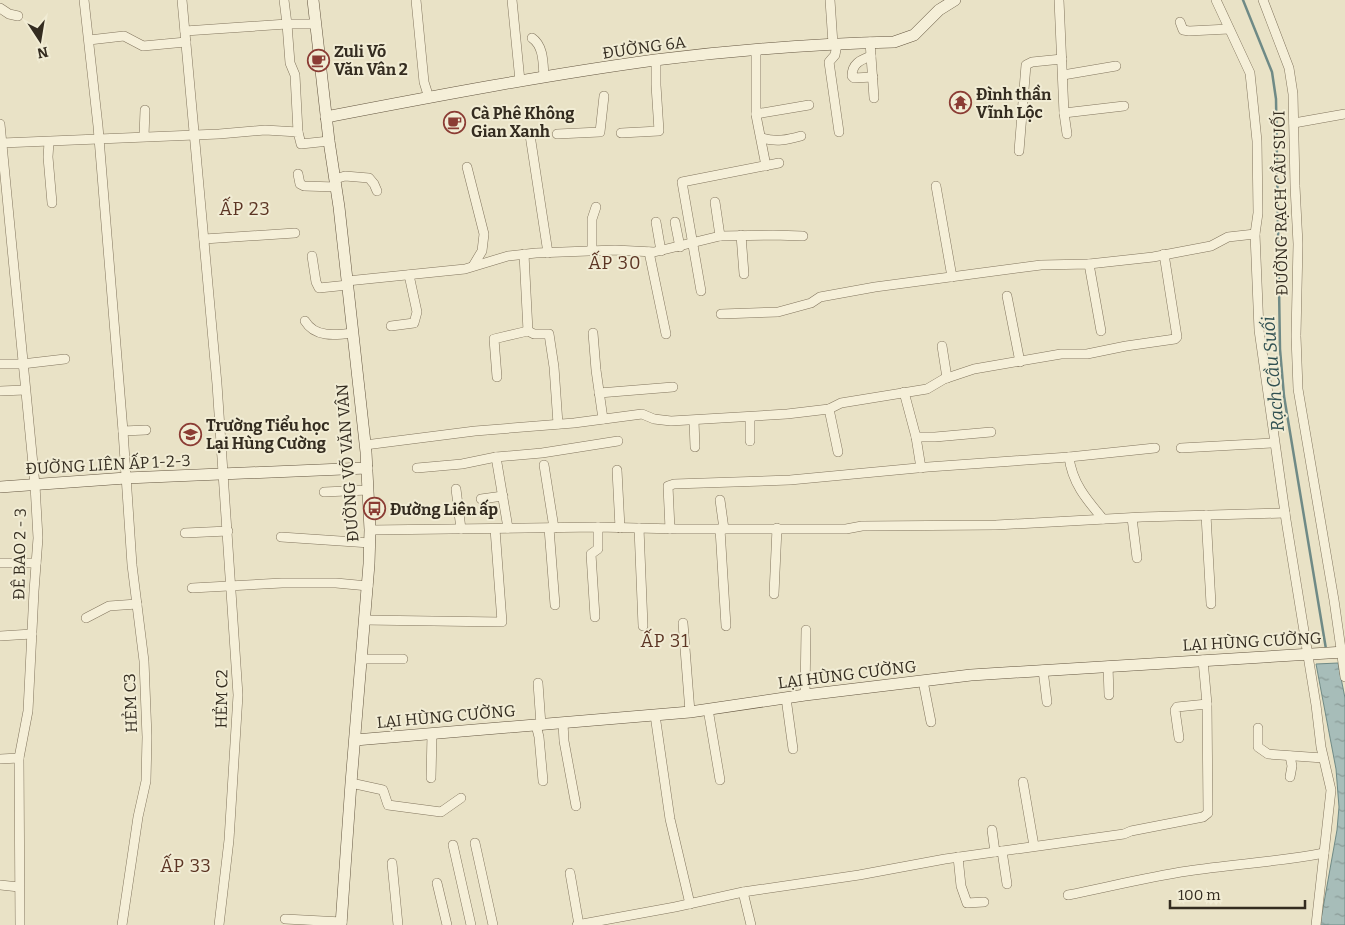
<svg xmlns="http://www.w3.org/2000/svg" width="1345" height="925" viewBox="0 0 1345 925" font-family="Bitter,serif">
<style>
.water{fill:url(#water-ripples);stroke:#6f8a86}
.lines{fill:none;stroke-linecap:round;stroke-linejoin:round}
.stream{stroke:#6f8a86;stroke-width:2.5}
.street-casing{stroke:#82755e;stroke-width:10}
.secondary-casing{stroke:#645641;stroke-width:12}
.street{stroke:#f5efd8;stroke-width:9}
.secondary{stroke:#f5efd8;stroke-width:11}
.labels{text-anchor:middle;stroke-width:4;stroke-linejoin:round;paint-order:stroke}
.street-label{font-size:16px;fill:#342c20;stroke:#f1ecd4}
.poi-label{font-size:16px;font-weight:bold;fill:#342c20;stroke:#f1ecd4;text-anchor:start}
.neighbourhood-label{font-size:18px;letter-spacing:1px;fill:#5c3524;stroke:#f1ecd4}
.water-label{font-size:18px;font-style:italic;fill:#315152;stroke:#f1ecd4}
</style>
<defs>
<pattern id="water-ripples" width="26" height="14" patternUnits="userSpaceOnUse" patternTransform="scale(1.25)"><rect width="26" height="14" fill="#a7bdb9"/><path d="M2 4q2-2 4 0t4 0M15 11q2-2 4 0t4 0" fill="none" stroke="#899a96"/></pattern>
</defs>
<rect width="100%" height="100%" fill="#e9e2c6"/>
<!-- water -->
<polygon class="water" points="1338,663 1345,698 1345,925 1320,925 1337,830 1339,807 1336,769 1316,664"/>
<g class="lines">
<!-- stream -->
<polyline class="stream" points="1243,0 1272,72 1276,99 1280,349 1284,396 1326,649"/>
<defs>
<g id="street">
<polyline points="84,0 98,126 123,431 132,565 144,661 147,737 146,781 138,817 122,925"/>
<polyline points="182,0 217,384 238,695 229,840 219,925"/>
<polyline points="416,0 424,82 429,98"/>
<polyline points="512,0 520,81"/>
<polyline points="830,0 833,44"/>
<polyline points="1059,0 1064,113 1067,134"/>
<polyline points="1216,0 1250,73 1257,141 1258,213 1255,234 1259,330 1286,520 1316,705 1321,747 1331,790 1316,925"/>
<polyline points="1263,0 1289,68 1293,94 1295,186 1298,244 1296,336 1298,389 1334,600 1345,677"/>
<polyline points="0,8 9,14 18,16"/>
<polyline points="1180,22 1183,30 1189,31 1229,29"/>
<polyline points="185,31 287,24 284,0"/>
<path d="M 532,38 C 544,46 543,64 544,77"/>
<polyline points="89,40 124,36 143,46 186,42"/>
<polyline points="870,42 874,98"/>
<polyline points="837,44 835,55 829,62 839,132"/>
<polyline points="756,50 756,115 766,166"/>
<path d="M 871,56 C 860,60 852,64 852,76 L 854,78 L 873,77"/>
<polyline points="1063,75 1116,66"/>
<polyline points="1064,113 1124,106"/>
<polyline points="756,114 809,105"/>
<polyline points="1294,123 1345,114"/>
<polyline points="0,124 35,485 38,538 34,591 28,711 19,758 20,925"/>
<polyline points="298,132 295,75 290,63 287,24 315,24"/>
<polyline points="621,133 659,131 656,85 656,60"/>
<polyline points="557,134 600,132 604,96"/>
<polyline points="530,135 548,253"/>
<polyline points="144,136 145,110"/>
<path d="M 762,138 C 776,142 787,140 801,136"/>
<polyline points="49,142 48,157 52,203"/>
<polyline points="2,143 219,134 265,130 298,132 301,144 329,141"/>
<polyline points="1019,151 1026,65 1032,62 1062,59"/>
<polyline points="467,167 484,234 482,251 473,266"/>
<polyline points="298,174 300,184 304,186 336,187"/>
<polyline points="335,179 345,176 369,178 374,184 377,191"/>
<polyline points="936,186 952,277"/>
<polyline points="715,202 720,236"/>
<polyline points="656,222 661,251"/>
<polyline points="675,222 680,247"/>
<polyline points="741,235 744,274"/>
<polyline points="204,239 295,233"/>
<polyline points="592,251 592,219 596,207"/>
<polyline points="649,252 666,334"/>
<polyline points="524,254 528,331"/>
<polyline points="312,256 316,282 319,288 348,285"/>
<polyline points="1089,264 1153,257 1211,246 1228,237 1255,234"/>
<polyline points="347,281 465,269 508,256 536,253 615,250 654,252 720,236 773,235 803,236"/>
<polyline points="701,291 682,182 779,163"/>
<polyline points="1007,296 1020,362"/>
<polyline points="721,314 778,312 811,303 820,297 875,287 1041,265 1089,264 1101,331"/>
<path d="M 305,321 C 315,338 336,335 353,333"/>
<polyline points="391,326 414,323 417,312 409,275"/>
<polyline points="593,333 596,370 603,419"/>
<polyline points="942,346 947,378"/>
<polyline points="0,364 22,364 65,359"/>
<polyline points="497,377 494,339 528,331 534,334 549,334 554,367 558,424"/>
<polyline points="0,391 25,390"/>
<polyline points="904,392 916,437 935,437 991,432"/>
<polyline points="599,393 673,387"/>
<polyline points="829,409 838,452"/>
<polyline points="694,421 695,447"/>
<polyline points="123,431 146,430"/>
<polyline points="916,437 921,468"/>
<polyline points="750,441 750,417"/>
<polyline points="365,445 475,431 574,423 642,414 654,419 671,421 787,414 829,409 841,403 927,389 944,379 974,369 1061,354 1087,354 1126,346 1175,339 1177,337 1164,254"/>
<polyline points="1181,448 1274,443"/>
<polyline points="496,457 508,528"/>
<polyline points="544,465 554,528"/>
<polyline points="417,468 462,464 496,457 542,453 618,441"/>
<polyline points="617,470 620,528"/>
<polyline points="456,489 461,529"/>
<polyline points="324,492 368,490"/>
<polyline points="481,499 503,496"/>
<polyline points="720,500 724,529"/>
<polyline points="1206,515 1211,604"/>
<polyline points="1132,518 1137,558"/>
<path d="M 1103,519 C 1087,500 1072,483 1069,457 L 1155,448"/>
<polyline points="549,528 555,605"/>
<polyline points="639,528 643,626"/>
<polyline points="670,529 668,486 674,484 790,480 928,467 1069,457"/>
<polyline points="720,529 726,626"/>
<polyline points="370,530 598,527 677,529 846,529 862,526 996,525 1142,517 1285,513"/>
<polyline points="185,533 228,531"/>
<polyline points="281,537 370,543"/>
<polyline points="0,563 36,563"/>
<polyline points="192,588 282,583 336,583 368,586"/>
<polyline points="774,594 777,528"/>
<polyline points="595,617 591,554 598,549 598,527"/>
<polyline points="86,618 109,606 137,604"/>
<polyline points="364,620 502,622 495,529"/>
<polyline points="683,623 690,712"/>
<polyline points="0,636 32,634"/>
<polyline points="362,659 403,659"/>
<polyline points="1108,666 1109,695"/>
<polyline points="1043,670 1047,702"/>
<polyline points="923,681 931,722"/>
<polyline points="538,683 541,725"/>
<polyline points="805,695 806,630"/>
<polyline points="786,698 793,749"/>
<polyline points="708,709 720,780"/>
<polyline points="655,715 670,819 690,904"/>
<polyline points="563,723 564,741 576,806"/>
<polyline points="536,725 539,737 543,781"/>
<polyline points="1258,728 1258,747 1268,754 1323,758"/>
<polyline points="1179,738 1175,710 1177,707 1207,704"/>
<polyline points="0,759 19,758"/>
<polyline points="1290,777 1292,766 1290,756"/>
<polyline points="431,778 432,734"/>
<polyline points="1023,782 1034,846"/>
<polyline points="351,783 383,790 388,805 441,812 461,798"/>
<polyline points="992,830 995,852"/>
<polyline points="475,843 493,925"/>
<polyline points="453,845 471,925"/>
<polyline points="1002,851 1007,884"/>
<polyline points="958,857 961,886 967,903 984,902"/>
<polyline points="392,863 398,925"/>
<polyline points="570,873 579,925"/>
<polyline points="437,883 447,925"/>
<polyline points="0,885 19,887"/>
<polyline points="743,892 751,925"/>
<path d="M 1068,895 C 1108,887 1148,877 1188,871 C 1233,864 1279,862 1324,853"/>
<polyline points="285,919 342,922"/>
<polyline points="577,925 675,907 743,892 859,875 945,859 1124,834 1131,831 1203,817 1208,813 1207,704 1203,660"/>
</g>
<g id="secondary">
<polyline points="313,0 329,141 339,207 366,452 370,530 369,564 351,783 341,925"/>
<path d="M 326,117 C 435,96 545,75 655,60 C 734,50 815,44 894,42 L 914,35 L 939,10 L 955,0"/>
<polyline points="0,487 126,478 367,468"/>
<polyline points="355,740 690,712 805,695 971,675 1345,652"/>
</g>
</defs>
<!-- street casing -->
<use href="#street" class="street-casing"/>
<!-- secondary casing -->
<use href="#secondary" class="secondary-casing"/>
<!-- street -->
<use href="#street" class="street"/>
<!-- secondary -->
<use href="#secondary" class="secondary"/>
</g>
<!-- icons -->
<defs>
<symbol id="cafe-ring" viewBox="-11 -11 22 22"><circle r="9.5" fill="#f1ecd4" stroke="#8b3c34" stroke-width="1.5"/><path d="M-5.5-4.5H6V0H3Q3 3.5 0 3.5H-2.5Q-5.5 3.5-5.5 0ZM3-3.2v2h1.7v-2ZM-6 4.5H4V6H-6Z" fill="#8b3c34"/></symbol>
<symbol id="temple-ring" viewBox="-11 -11 22 22"><circle r="9.5" fill="#f1ecd4" stroke="#8b3c34" stroke-width="1.5"/><path d="M0-6L5-2H3V0L6.5 2.5H4V6H1.5V3h-3V6H-4V2.5H-6.5L-3 0V-2H-5Z" fill="#8b3c34"/></symbol>
<symbol id="school-ring" viewBox="-11 -11 22 22"><circle r="9.5" fill="#f1ecd4" stroke="#8b3c34" stroke-width="1.5"/><path d="M0-5L7-2L0 1L-7-2ZM-4 1L0 2.5L4 1V4Q0 6-4 4Z" fill="#8b3c34"/></symbol>
<symbol id="bus-ring" viewBox="-11 -11 22 22"><circle r="9.5" fill="#f1ecd4" stroke="#8b3c34" stroke-width="1.5"/><path d="M-5-6H5V4H4V6H2V4H-2V6H-4V4H-5ZM-3.5-4V0h7V-4ZM-3.5 1.2v1.5H-2V1.2ZM2 1.2v1.5H3.5V1.2Z" fill="#8b3c34"/></symbol>
</defs>
<g fill-rule="evenodd">
<use href="#cafe-ring" x="306" y="48" width="25" height="25"/>
<use href="#temple-ring" x="948" y="90" width="25" height="25"/>
<use href="#cafe-ring" x="442" y="110" width="25" height="25"/>
<use href="#school-ring" x="178" y="422" width="25" height="25"/>
<use href="#bus-ring" x="362" y="496" width="25" height="25"/>
</g>
<g class="labels">
<!-- street labels -->
<g class="street-label">
<text transform="translate(644 47) rotate(-8)" y="6">ĐƯỜNG 6A</text>
<text transform="translate(1280 203) rotate(-91)" y="6">ĐƯỜNG RẠCH CẦU SUỐI</text>
<text transform="translate(347 463) rotate(-94)" y="6">ĐƯỜNG VÕ VĂN VÂN</text>
<text transform="translate(108 464) rotate(-3)" y="6">ĐƯỜNG LIÊN ẤP 1-2-3</text>
<text transform="translate(19 554) rotate(-89)" y="6">ĐÊ BAO 2 - 3</text>
<text transform="translate(1252 641) rotate(-3)" y="6">LẠI HÙNG CƯỜNG</text>
<text transform="translate(847 674) rotate(-7)" y="6">LẠI HÙNG CƯỜNG</text>
<text transform="translate(221 699) rotate(-89)" y="6">HẺM C2</text>
<text transform="translate(130 703) rotate(-92)" y="6">HẺM C3</text>
<text transform="translate(446 716) rotate(-5)" y="6">LẠI HÙNG CƯỜNG</text>
</g>
<!-- poi labels -->
<g class="poi-label">
<text x="334" y="57">Zuli Võ<tspan x="334" dy="18">Văn Vân 2</tspan></text>
<text x="976" y="100">Đình thần<tspan x="976" dy="18">Vĩnh Lộc</tspan></text>
<text x="471" y="119">Cà Phê Không<tspan x="471" dy="18">Gian Xanh</tspan></text>
<text x="206" y="431">Trường Tiểu học<tspan x="206" dy="18">Lại Hùng Cường</tspan></text>
<text x="390" y="515">Đường Liên ấp</text>
</g>
<!-- neighbourhood labels -->
<g class="neighbourhood-label">
<text x="245" y="215">ẤP 23</text>
<text x="615" y="269">ẤP 30</text>
<text x="665" y="647">ẤP 31</text>
<text x="186" y="872">ẤP 33</text>
</g>
<!-- water labels -->
<g class="water-label">
<text transform="translate(1273 374) rotate(-95)" y="6">Rạch Cầu Suối</text>
</g>
</g>
<!-- north arrow -->
<g transform="translate(40 40) rotate(168)" stroke="#f1ecd4" stroke-width="4" paint-order="stroke">
<path d="M0-4L9 19L0 12L-9 19Z" fill="#342c20"/>
<text y="-8" font-size="14" font-weight="bold" text-anchor="middle" fill="#342c20">N</text>
</g>
<!-- scale -->
<path d="M1170 900v8h135v-8" fill="none" stroke="#342c20" stroke-width="2.5"/>
<text x="1178" y="900" font-size="15" fill="#342c20" stroke="#f1ecd4" stroke-width="4" paint-order="stroke">100 m</text>
</svg>
